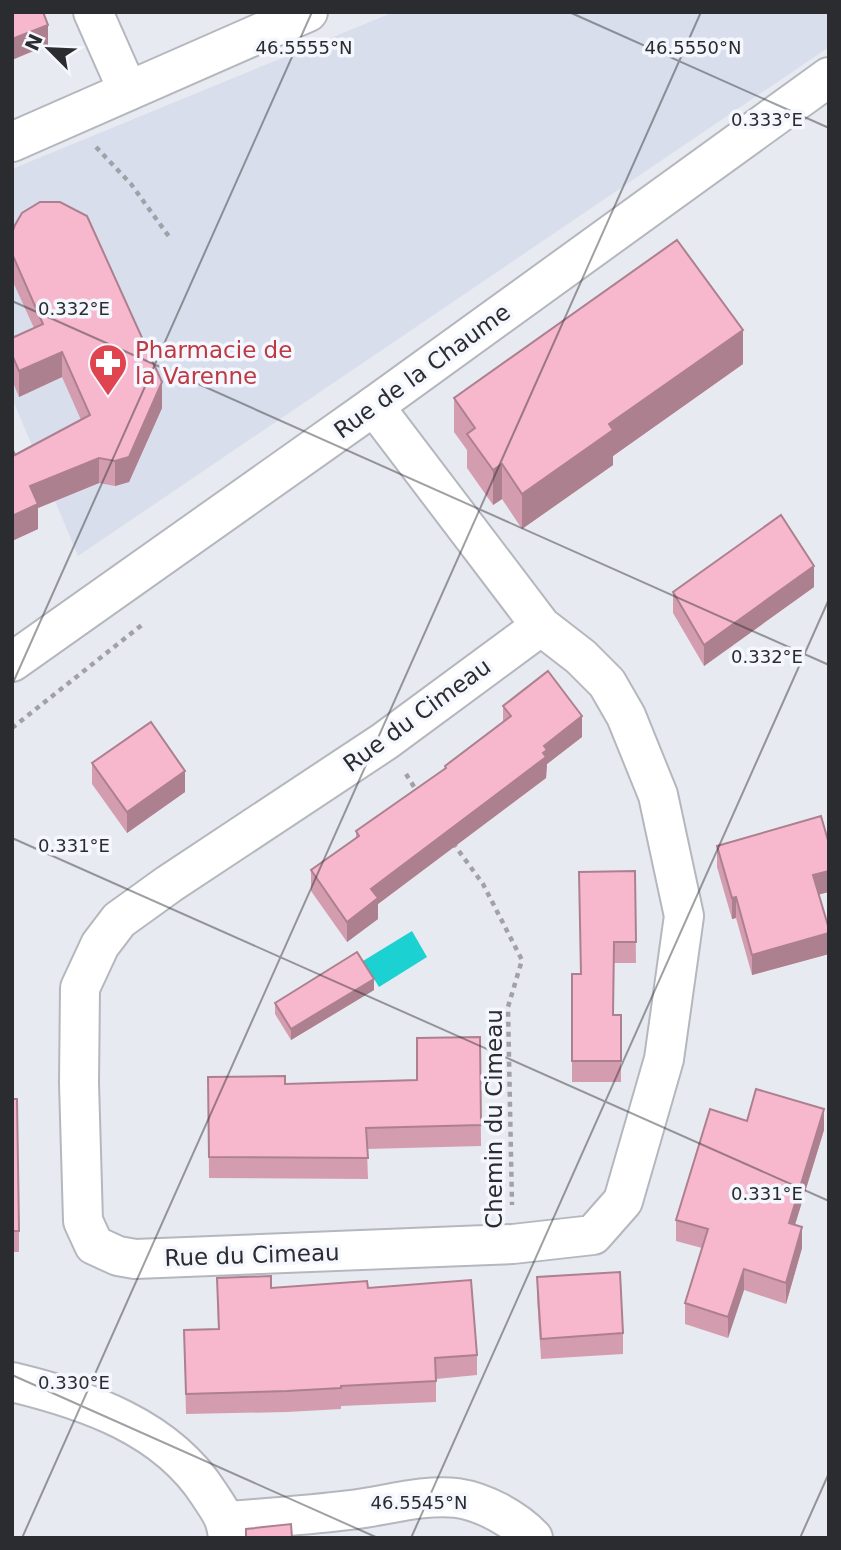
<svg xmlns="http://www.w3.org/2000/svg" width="841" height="1550" viewBox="0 0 841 1550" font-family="'DejaVu Sans',sans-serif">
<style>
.built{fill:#d9deec}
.water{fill:#1bd1d1}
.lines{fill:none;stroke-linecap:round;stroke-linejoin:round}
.minor-casing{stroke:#b5b7be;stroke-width:42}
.path{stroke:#a1a2a8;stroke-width:4.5;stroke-dasharray:5 5;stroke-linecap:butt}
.minor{stroke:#fff;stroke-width:38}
.wall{fill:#d49daf}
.shaded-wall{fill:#ad808f}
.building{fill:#f7b7cc;stroke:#ad808f;stroke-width:2}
.ticks{fill:none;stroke:#2b2c2f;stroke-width:2;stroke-opacity:0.45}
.labels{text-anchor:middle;stroke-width:7;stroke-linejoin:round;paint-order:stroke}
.health-label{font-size:23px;fill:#be3a42;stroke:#f5f7ff;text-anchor:start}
.street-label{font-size:23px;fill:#2b2c2f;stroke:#f5f7ff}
.ticks-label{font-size:18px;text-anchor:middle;fill:#2b2c2f;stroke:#f5f7ff;stroke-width:7;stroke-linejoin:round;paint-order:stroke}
</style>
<rect width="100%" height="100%" fill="#e8eaf1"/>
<!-- built -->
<polygon class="built" points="394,12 829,12 829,47 78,556 12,398 12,169"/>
<!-- water -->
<polygon class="water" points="412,931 427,957 379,987 363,961"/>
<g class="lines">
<defs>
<g id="minor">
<polyline points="93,12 128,91"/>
<polyline points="12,142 308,12"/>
<polyline points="374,406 541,626 581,657 607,683 626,716 658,795 684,916 664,1059 623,1201 593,1235 513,1244 135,1259 118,1256 94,1245 83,1221 79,1083 80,988 100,945 119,920 169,884 385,741 541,626"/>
<polyline points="12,662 374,406 829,77"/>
<path d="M 12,1382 C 87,1400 166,1427 209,1494 C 220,1511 226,1517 228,1538"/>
<path d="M 227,1521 C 268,1518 309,1515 350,1510 C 385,1506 423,1494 457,1498 C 484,1502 515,1519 533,1538"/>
</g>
</defs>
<!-- minor casing -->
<use href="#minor" class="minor-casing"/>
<!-- path -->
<g class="path">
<polyline points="96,147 131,184 170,238"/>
<polyline points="12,728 143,624"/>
<polyline points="406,774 418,793"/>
<polyline points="453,843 483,884 522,960 508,1007 512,1205"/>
</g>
<!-- minor -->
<use href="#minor" class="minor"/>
</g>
<!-- wall -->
<g class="wall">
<polygon points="12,233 162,408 129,482 115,486 99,483 38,508 38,529 12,541 12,448 15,455 81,420 62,377 19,397 12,380 12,338 34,328 13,282"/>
<polygon points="743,364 613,456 613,465 522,529 502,499 493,505 467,468 467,450 454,432 454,398"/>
<polygon points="814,587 704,666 673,613 673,592"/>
<polygon points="503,706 582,737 547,764 546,778 378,904 378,919 347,942 311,891 311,870 356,838 356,831 445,769 445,766 503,722"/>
<polygon points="92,763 185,792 127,833 92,784"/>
<polygon points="717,846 829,892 819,894 829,929 829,954 752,975 736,918 732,919 717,867"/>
<polygon points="635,871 636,963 614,963 613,1015 621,1015 621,1082 572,1082 572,974 580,974"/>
<polygon points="374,990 291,1040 275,1014 275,1003"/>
<polygon points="480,1037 481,1146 367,1149 368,1179 209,1178 208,1077 285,1084 417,1080"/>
<polygon points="12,1099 19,1231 19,1252 12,1252"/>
<polygon points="747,1121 824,1130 795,1225 802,1248 786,1304 744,1290 728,1338 685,1324 685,1303 702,1248 676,1241 676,1220"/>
<polygon points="537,1277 623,1333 623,1354 541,1359 537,1298"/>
<polygon points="217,1278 271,1288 368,1288 477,1355 477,1375 436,1379 436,1402 341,1406 341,1409 287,1412 186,1414 184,1330 218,1329"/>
</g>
<!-- shaded-wall -->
<g class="shaded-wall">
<polygon points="48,25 48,45 12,60 12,39"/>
<polygon points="743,330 743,364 613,456 613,465 522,529 522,494 609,424"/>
<polygon points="62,352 62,377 19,397 19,371"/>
<polygon points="162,382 162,408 129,482 115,486 115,461"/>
<polygon points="99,458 99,483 38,508 38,529 12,541 12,516 30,486"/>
<polygon points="502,464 502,499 493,505 493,470"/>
<polygon points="814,566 814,587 704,666 704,645"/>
<polygon points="582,716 582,737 547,764 546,778 378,904 378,919 347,942 347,922 371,889 544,746"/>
<polygon points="185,771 185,792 127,833 127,812"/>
<polygon points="829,871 829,892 813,896 813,875"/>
<polygon points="736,897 736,918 732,919 732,898"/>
<polygon points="829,933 829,954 752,975 752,955"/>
<polygon points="374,979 374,990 291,1040 291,1029"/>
<polygon points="824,1109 824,1130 789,1244 789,1223"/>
<polygon points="802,1227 802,1248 786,1304 786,1283"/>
<polygon points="744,1269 744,1290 728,1338 728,1317"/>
</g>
<!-- building -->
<g class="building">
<polygon points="12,12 43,12 48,25 12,39"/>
<polygon points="40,202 60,202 87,216 162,382 129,457 115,461 99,458 30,486 38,504 12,516 12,448 15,455 90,415 62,352 19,371 12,355 12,338 43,324 13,256 12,251 12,233 15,225 22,213"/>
<polygon points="677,240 743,330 609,424 613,430 522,494 502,464 493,470 467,434 475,428 454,398"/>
<polygon points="781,515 814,566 704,645 673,592"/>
<polygon points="548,671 582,716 544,746 547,750 543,753 546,757 371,889 378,898 347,922 311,870 359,836 356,831 446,768 445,766 511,716 503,706"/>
<polygon points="151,722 185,771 127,812 92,763"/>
<polygon points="821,816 829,844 829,871 813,875 829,929 829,933 752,955 736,897 732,898 717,846"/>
<polygon points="635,871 636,942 614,942 613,1015 621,1015 621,1061 572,1061 572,974 581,974 579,872"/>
<polygon points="357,952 374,979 291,1029 275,1003"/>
<polygon points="480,1037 481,1125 366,1128 368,1158 209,1157 208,1077 285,1076 285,1084 417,1080 417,1038"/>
<polygon points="756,1089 824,1109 789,1223 802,1227 786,1283 744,1269 728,1317 685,1303 708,1229 676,1220 710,1109 747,1121"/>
<polygon points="12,1099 17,1099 19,1231 12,1231"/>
<polygon points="620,1272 623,1333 541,1339 537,1277"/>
<polygon points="271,1276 271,1288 367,1281 368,1288 471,1280 477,1355 435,1358 436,1381 341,1386 341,1388 287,1391 186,1394 184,1330 219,1329 217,1278"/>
<polygon points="291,1524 292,1538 246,1538 246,1529"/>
</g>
<!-- ticks -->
<path class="ticks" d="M 569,12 L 829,128M 12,301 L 829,665M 12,685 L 312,12M 12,838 L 829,1201M 12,1375 L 378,1538M 22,1538 L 701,12M 411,1538 L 829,599M 800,1538 L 829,1473"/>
<!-- icons -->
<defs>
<symbol id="pharmacy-pin" viewBox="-11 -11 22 30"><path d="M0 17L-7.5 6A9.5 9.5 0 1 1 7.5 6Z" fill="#e0444e" stroke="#f5f7ff"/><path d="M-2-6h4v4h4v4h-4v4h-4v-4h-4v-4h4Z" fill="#fff"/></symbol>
</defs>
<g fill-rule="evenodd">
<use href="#pharmacy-pin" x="86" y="341" width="44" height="60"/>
</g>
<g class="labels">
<!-- health labels -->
<g class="health-label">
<text x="135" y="358">Pharmacie de<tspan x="135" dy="26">la Varenne</tspan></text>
</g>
<!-- street labels -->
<g class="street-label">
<text transform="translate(422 371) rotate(-36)" y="8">Rue de la Chaume</text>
<text transform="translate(417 715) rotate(-36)" y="8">Rue du Cimeau</text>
<text transform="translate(494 1119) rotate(-90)" y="8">Chemin du Cimeau</text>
<text transform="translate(252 1255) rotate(-2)" y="8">Rue du Cimeau</text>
</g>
</g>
<g class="ticks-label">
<text x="304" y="54">46.5555°N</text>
<text x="693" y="54">46.5550°N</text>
<text x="767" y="126">0.333°E</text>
<text x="74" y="315">0.332°E</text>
<text x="767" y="663">0.332°E</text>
<text x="74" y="852">0.331°E</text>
<text x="767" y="1200">0.331°E</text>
<text x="74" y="1389">0.330°E</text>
<text x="419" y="1509">46.5545°N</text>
</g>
<!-- border -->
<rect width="841" height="1550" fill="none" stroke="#2b2c2f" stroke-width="28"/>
<!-- north arrow -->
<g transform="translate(49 49) rotate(294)" stroke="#f5f7ff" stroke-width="5" paint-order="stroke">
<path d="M0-5L12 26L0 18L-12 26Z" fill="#2b2c2f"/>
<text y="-10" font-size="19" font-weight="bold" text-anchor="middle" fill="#2b2c2f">N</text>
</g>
</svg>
